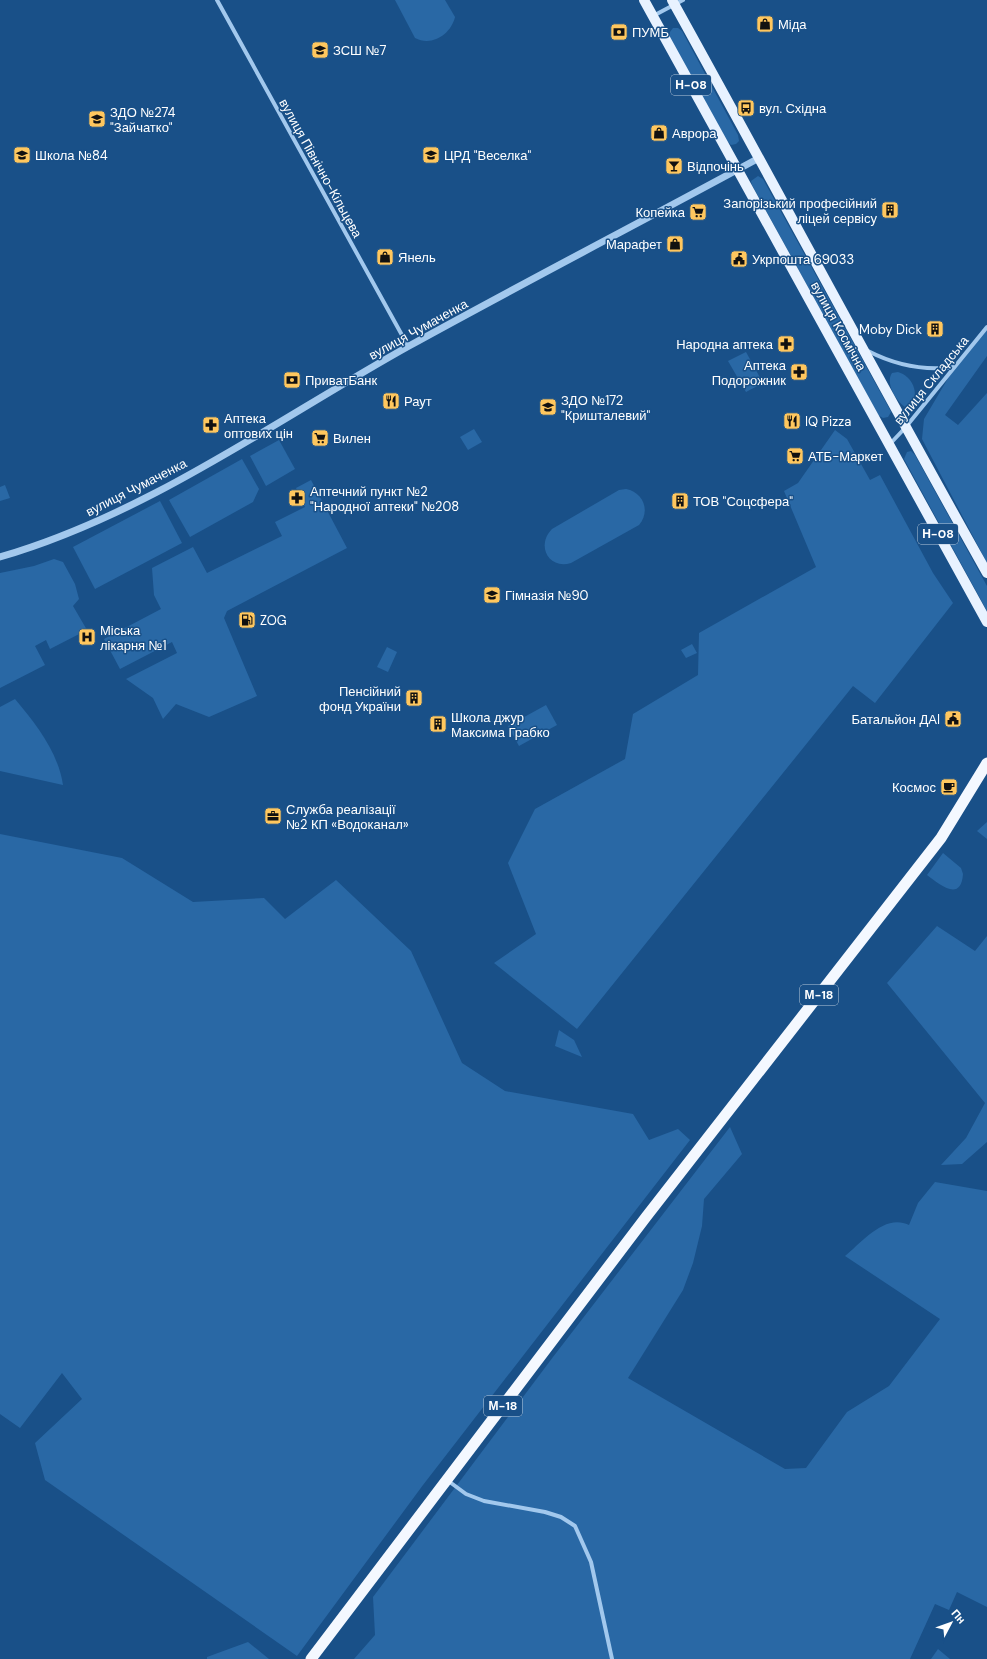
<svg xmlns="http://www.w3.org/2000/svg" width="987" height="1659" viewBox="0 0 987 1659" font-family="'DM Sans',sans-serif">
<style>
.green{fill:#2968a5}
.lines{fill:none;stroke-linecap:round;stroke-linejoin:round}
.minor{stroke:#a2c8ed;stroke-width:4}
.tertiary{stroke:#a2c8ed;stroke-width:7}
.primary{stroke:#e8f2ff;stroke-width:10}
.trunk{stroke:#f4f8ff;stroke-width:11}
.labels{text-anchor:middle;stroke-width:3;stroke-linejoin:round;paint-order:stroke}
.shield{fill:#195088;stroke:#bacadb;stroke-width:1}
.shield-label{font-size:12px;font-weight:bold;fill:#fff}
.poi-label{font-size:13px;fill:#fff;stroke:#195088;text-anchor:start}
.street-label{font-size:13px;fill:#fff;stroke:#195088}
</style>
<rect width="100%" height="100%" fill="#195088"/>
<!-- green -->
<g class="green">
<path d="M 395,0 L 445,0 L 455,17 C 451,34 432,47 415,38 Z"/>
<polygon points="673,28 678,28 682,31 738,135 739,141 736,144 731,145 727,141 669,37 670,32"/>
<polygon points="758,176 763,179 889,408 891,412 888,417 883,418 878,415 752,185 751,181"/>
<polygon points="987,327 987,356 945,415 958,425 987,393 987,563 922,439 924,419 950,375"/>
<polygon points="746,352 763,383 746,392 728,361"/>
<path d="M 898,372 C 912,376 920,393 911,405 L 905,407 C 896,401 885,383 892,373 Z"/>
<polygon points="474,429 482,442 468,450 460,437"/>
<polygon points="835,430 847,439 870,480 880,475 933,573 953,603 875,703 853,686 577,1029 494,963 536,934 508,863 535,809 625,759 633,714 698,675 699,633 816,567 784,491 798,483"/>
<polygon points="279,440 295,469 266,486 250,456"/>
<polygon points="911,451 915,455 987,586 987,611 904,459 907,452"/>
<polygon points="242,459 259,489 253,502 190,537 169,500"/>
<polygon points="311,480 347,548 227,611 224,618 257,696 209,717 176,704 163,719 153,698 126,679 177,653 172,642 120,669 104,639 161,609 154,595 152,568 193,547 207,573 282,536 275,522 305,507 296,488"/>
<polygon points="5,485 10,498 0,501 0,487"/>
<path d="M 626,489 C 643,492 651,511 639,525 L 571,563 C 548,570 536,545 552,529 L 619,490 Z"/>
<polygon points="160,501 182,543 95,589 73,547"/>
<polygon points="54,559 63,562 75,584 79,599 73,606 87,630 50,649 46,640 35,646 45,665 0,688 0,573 34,566"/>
<polygon points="692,644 697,653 686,658 681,650"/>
<polygon points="387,647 397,652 388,672 377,667"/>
<path d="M 15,699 C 36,724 58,752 63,785 L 0,771 L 0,707 Z"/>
<polygon points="546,705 557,725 519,746 508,726"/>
<polygon points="987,822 987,839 977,831"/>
<polygon points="0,834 122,858 193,902 264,898 285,919 336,880 411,951 462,1063 505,1091 633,1114 649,1140 678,1129 690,1140 423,1485 297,1656 45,1480 35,1443 82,1399 62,1373 20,1428 0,1414"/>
<path d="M 943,853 L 961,868 L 963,874 C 961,903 939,884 927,875 Z"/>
<polygon points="937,926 975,951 987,936 987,1142 962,1164 941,1165 966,1138 985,1103 887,983"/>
<polygon points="559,1030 574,1040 582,1057 555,1046"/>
<path d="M 730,1127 L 742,1154 L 704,1199 L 702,1226 L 693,1263 L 683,1290 L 628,1378 L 785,1469 L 806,1468 L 847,1412 L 889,1386 L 940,1319 L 845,1256 C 862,1242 885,1213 909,1225 L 918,1203 L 935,1182 L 987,1191 L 987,1607 L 957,1592 L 949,1610 L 935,1604 L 910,1659 L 354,1659 L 375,1635 L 373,1597 L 553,1357 Z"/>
<polygon points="248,1642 269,1659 207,1659 207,1657"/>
<polygon points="938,1649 950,1659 931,1659"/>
</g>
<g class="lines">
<!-- minor -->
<g class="minor">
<polyline points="217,0 408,346"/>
<polyline points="653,16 683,0"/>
<path d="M 868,351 C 895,365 923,371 954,367"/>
<polyline points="889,445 905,428 987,327"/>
<polyline points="447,1480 466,1494 484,1501 545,1512 561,1517 575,1526 591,1562 612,1659"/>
</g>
<!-- tertiary -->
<path class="tertiary" d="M 0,557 C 148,514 276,420 409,346 C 525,282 643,221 759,158"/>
<!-- primary -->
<g class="primary">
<polyline points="644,0 987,622"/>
<path d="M 672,0 C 778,191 880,383 987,573"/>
</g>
<!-- trunk -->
<polyline class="trunk" points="311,1659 646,1217 941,838 987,763"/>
</g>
<!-- icons -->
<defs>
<symbol id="shop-square" viewBox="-11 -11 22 22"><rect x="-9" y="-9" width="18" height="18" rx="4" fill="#ffc75e" stroke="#195088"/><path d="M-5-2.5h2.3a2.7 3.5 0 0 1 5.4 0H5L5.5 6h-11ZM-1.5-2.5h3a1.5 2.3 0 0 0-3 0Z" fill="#111"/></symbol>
<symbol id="bank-square" viewBox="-11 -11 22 22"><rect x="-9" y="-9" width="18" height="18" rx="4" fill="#ffc75e" stroke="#195088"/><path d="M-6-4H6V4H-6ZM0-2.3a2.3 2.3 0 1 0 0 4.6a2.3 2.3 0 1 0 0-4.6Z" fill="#111"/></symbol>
<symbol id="school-square" viewBox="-11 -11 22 22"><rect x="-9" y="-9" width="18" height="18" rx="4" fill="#ffc75e" stroke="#195088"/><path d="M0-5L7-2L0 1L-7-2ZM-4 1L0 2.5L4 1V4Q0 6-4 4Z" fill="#111"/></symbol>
<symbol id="bus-square" viewBox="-11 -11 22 22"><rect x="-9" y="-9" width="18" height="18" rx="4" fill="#ffc75e" stroke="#195088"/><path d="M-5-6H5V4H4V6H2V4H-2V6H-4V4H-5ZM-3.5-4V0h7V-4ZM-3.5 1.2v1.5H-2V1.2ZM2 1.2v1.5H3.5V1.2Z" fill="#111"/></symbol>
<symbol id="bar-square" viewBox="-11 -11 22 22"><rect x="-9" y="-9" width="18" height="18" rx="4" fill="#ffc75e" stroke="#195088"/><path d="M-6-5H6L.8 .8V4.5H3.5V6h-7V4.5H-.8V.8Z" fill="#111"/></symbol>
<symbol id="building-square" viewBox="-11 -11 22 22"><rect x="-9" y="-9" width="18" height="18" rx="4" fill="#ffc75e" stroke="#195088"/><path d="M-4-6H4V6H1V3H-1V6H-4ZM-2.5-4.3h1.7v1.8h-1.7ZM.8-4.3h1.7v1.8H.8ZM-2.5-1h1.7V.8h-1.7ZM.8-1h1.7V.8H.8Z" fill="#111"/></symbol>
<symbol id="supermarket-square" viewBox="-11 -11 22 22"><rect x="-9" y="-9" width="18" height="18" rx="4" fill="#ffc75e" stroke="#195088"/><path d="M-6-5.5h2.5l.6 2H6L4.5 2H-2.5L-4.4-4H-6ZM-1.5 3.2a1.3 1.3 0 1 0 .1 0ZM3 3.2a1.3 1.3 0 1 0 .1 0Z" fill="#111"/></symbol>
<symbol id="civic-square" viewBox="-11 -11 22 22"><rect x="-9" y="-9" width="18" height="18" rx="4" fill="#ffc75e" stroke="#195088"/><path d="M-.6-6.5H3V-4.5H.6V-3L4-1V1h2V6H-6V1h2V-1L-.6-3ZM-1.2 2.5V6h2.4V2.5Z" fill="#111"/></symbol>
<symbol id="pharmacy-square" viewBox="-11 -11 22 22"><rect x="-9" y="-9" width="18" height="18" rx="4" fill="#ffc75e" stroke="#195088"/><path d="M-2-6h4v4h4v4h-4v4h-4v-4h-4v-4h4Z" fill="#111"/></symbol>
<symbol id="restaurant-square" viewBox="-11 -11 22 22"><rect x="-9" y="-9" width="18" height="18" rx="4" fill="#ffc75e" stroke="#195088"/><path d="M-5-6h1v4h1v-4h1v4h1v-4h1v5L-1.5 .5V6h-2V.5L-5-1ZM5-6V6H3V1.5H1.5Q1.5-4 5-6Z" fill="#111"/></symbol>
<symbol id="fuel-square" viewBox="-11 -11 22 22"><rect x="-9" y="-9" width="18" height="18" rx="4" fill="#ffc75e" stroke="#195088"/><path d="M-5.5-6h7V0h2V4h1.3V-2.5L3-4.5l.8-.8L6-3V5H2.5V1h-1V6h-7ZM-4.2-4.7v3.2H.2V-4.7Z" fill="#111"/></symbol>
<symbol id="hospital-square" viewBox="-11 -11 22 22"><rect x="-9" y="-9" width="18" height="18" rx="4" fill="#ffc75e" stroke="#195088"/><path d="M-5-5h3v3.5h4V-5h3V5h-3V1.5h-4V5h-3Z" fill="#111"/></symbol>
<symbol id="cafe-square" viewBox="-11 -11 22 22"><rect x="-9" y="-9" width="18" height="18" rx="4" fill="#ffc75e" stroke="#195088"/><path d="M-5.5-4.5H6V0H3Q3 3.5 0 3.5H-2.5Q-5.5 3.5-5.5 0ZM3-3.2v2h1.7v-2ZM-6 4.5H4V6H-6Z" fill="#111"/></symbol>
<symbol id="office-square" viewBox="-11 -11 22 22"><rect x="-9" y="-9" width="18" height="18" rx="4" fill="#ffc75e" stroke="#195088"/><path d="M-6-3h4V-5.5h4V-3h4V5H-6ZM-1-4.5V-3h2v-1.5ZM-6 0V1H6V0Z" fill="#111"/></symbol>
</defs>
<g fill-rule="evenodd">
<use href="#shop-square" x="755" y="14" width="20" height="20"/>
<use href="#bank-square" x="609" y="22" width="20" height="20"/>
<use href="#school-square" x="310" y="40" width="20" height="20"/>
<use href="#bus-square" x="736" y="98" width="20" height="20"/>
<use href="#school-square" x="87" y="109" width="20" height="20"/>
<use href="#shop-square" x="649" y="123" width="20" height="20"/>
<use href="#school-square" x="12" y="145" width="20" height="20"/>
<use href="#school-square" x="421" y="145" width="20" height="20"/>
<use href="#bar-square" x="664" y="156" width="20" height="20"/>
<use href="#building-square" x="880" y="200" width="20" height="20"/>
<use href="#supermarket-square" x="688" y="202" width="20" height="20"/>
<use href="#shop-square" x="665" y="234" width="20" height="20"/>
<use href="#shop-square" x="375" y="247" width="20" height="20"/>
<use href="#civic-square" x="729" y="249" width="20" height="20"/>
<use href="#building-square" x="925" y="319" width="20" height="20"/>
<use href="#pharmacy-square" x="776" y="334" width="20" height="20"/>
<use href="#pharmacy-square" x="789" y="362" width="20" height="20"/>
<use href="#bank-square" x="282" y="370" width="20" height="20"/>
<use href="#restaurant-square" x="381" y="391" width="20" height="20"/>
<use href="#school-square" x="538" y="397" width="20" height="20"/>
<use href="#restaurant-square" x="782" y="411" width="20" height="20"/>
<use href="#pharmacy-square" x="201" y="415" width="20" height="20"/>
<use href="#supermarket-square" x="310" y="428" width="20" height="20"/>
<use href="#supermarket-square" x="785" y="446" width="20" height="20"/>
<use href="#pharmacy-square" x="287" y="488" width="20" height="20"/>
<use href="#building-square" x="670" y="491" width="20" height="20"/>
<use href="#school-square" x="482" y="585" width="20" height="20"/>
<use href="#fuel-square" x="237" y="610" width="20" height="20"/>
<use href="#hospital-square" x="77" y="627" width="20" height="20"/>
<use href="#building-square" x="404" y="688" width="20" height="20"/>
<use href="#civic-square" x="943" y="709" width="20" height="20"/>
<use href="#building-square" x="428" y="714" width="20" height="20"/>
<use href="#cafe-square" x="939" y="777" width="20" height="20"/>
<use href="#office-square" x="263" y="806" width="20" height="20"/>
</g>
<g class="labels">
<!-- shield labels -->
<g class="shield">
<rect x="671" y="75" width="40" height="20" rx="3"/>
<rect x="918" y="524" width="40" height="20" rx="3"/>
<rect x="800" y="985" width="38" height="20" rx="3"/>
<rect x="484" y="1396" width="38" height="20" rx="3"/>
</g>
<g class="shield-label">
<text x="691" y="89">Н-08</text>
<text x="938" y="538">Н-08</text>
<text x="819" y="999">М-18</text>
<text x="503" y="1410">М-18</text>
</g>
<!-- poi labels -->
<g class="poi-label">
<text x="778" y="29">Міда</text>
<text x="632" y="37">ПУМБ</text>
<text x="333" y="55">ЗСШ №7</text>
<text x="759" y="113">вул. Східна</text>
<text x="110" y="117">ЗДО №274<tspan x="110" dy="15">"Зайчатко"</tspan></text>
<text x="672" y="138">Аврора</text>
<text x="35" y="160">Школа №84</text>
<text x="444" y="160">ЦРД "Веселка"</text>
<text x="687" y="171">Відпочінь</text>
<text x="877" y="208" text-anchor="end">Запорізький професійний<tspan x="877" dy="15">ліцей сервісу</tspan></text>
<text x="685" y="217" text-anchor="end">Копейка</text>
<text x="662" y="249" text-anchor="end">Марафет</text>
<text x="398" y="262">Янель</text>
<text x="752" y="264">Укрпошта 69033</text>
<text x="922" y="334" text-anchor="end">Moby Dick</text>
<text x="773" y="349" text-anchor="end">Народна аптека</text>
<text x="786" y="370" text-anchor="end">Аптека<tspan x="786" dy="15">Подорожник</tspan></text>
<text x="305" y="385">ПриватБанк</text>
<text x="561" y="405">ЗДО №172<tspan x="561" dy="15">"Кришталевий"</tspan></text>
<text x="404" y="406">Раут</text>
<text x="224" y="423">Аптека<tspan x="224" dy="15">оптових цін</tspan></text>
<text x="805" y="426">IQ Pizza</text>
<text x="333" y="443">Вилен</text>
<text x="808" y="461">АТБ-Маркет</text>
<text x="310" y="496">Аптечний пункт №2<tspan x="310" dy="15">"Народної аптеки" №208</tspan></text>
<text x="693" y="506">ТОВ "Соцсфера"</text>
<text x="505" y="600">Гімназія №90</text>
<text x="260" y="625">ZOG</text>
<text x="100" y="635">Міська<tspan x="100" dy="15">лікарня №1</tspan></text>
<text x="401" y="696" text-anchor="end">Пенсійний<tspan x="401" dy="15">фонд України</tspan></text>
<text x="451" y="722">Школа джур<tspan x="451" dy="15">Максима Грабко</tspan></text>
<text x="940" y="724" text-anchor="end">Батальйон ДАI</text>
<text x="936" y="792" text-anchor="end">Космос</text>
<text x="286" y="814">Служба реалізації<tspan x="286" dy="15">№2 КП «Водоканал»</tspan></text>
</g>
<!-- street labels -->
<g class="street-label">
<text transform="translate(321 168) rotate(61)" y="5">вулиця Північно-Кільцева</text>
<text transform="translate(839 326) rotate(61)" y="5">вулиця Космічна</text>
<text transform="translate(418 329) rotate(-29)" y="5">вулиця Чумаченка</text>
<text transform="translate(931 380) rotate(-51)" y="5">вулиця Складська</text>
<text transform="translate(136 487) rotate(-27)" y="5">вулиця Чумаченка</text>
</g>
</g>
<!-- north arrow -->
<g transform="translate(951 1623) rotate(49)" stroke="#195088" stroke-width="3" paint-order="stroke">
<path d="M0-3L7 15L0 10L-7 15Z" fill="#ffffff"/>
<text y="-6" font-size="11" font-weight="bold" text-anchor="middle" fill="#ffffff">Пн</text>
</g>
</svg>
